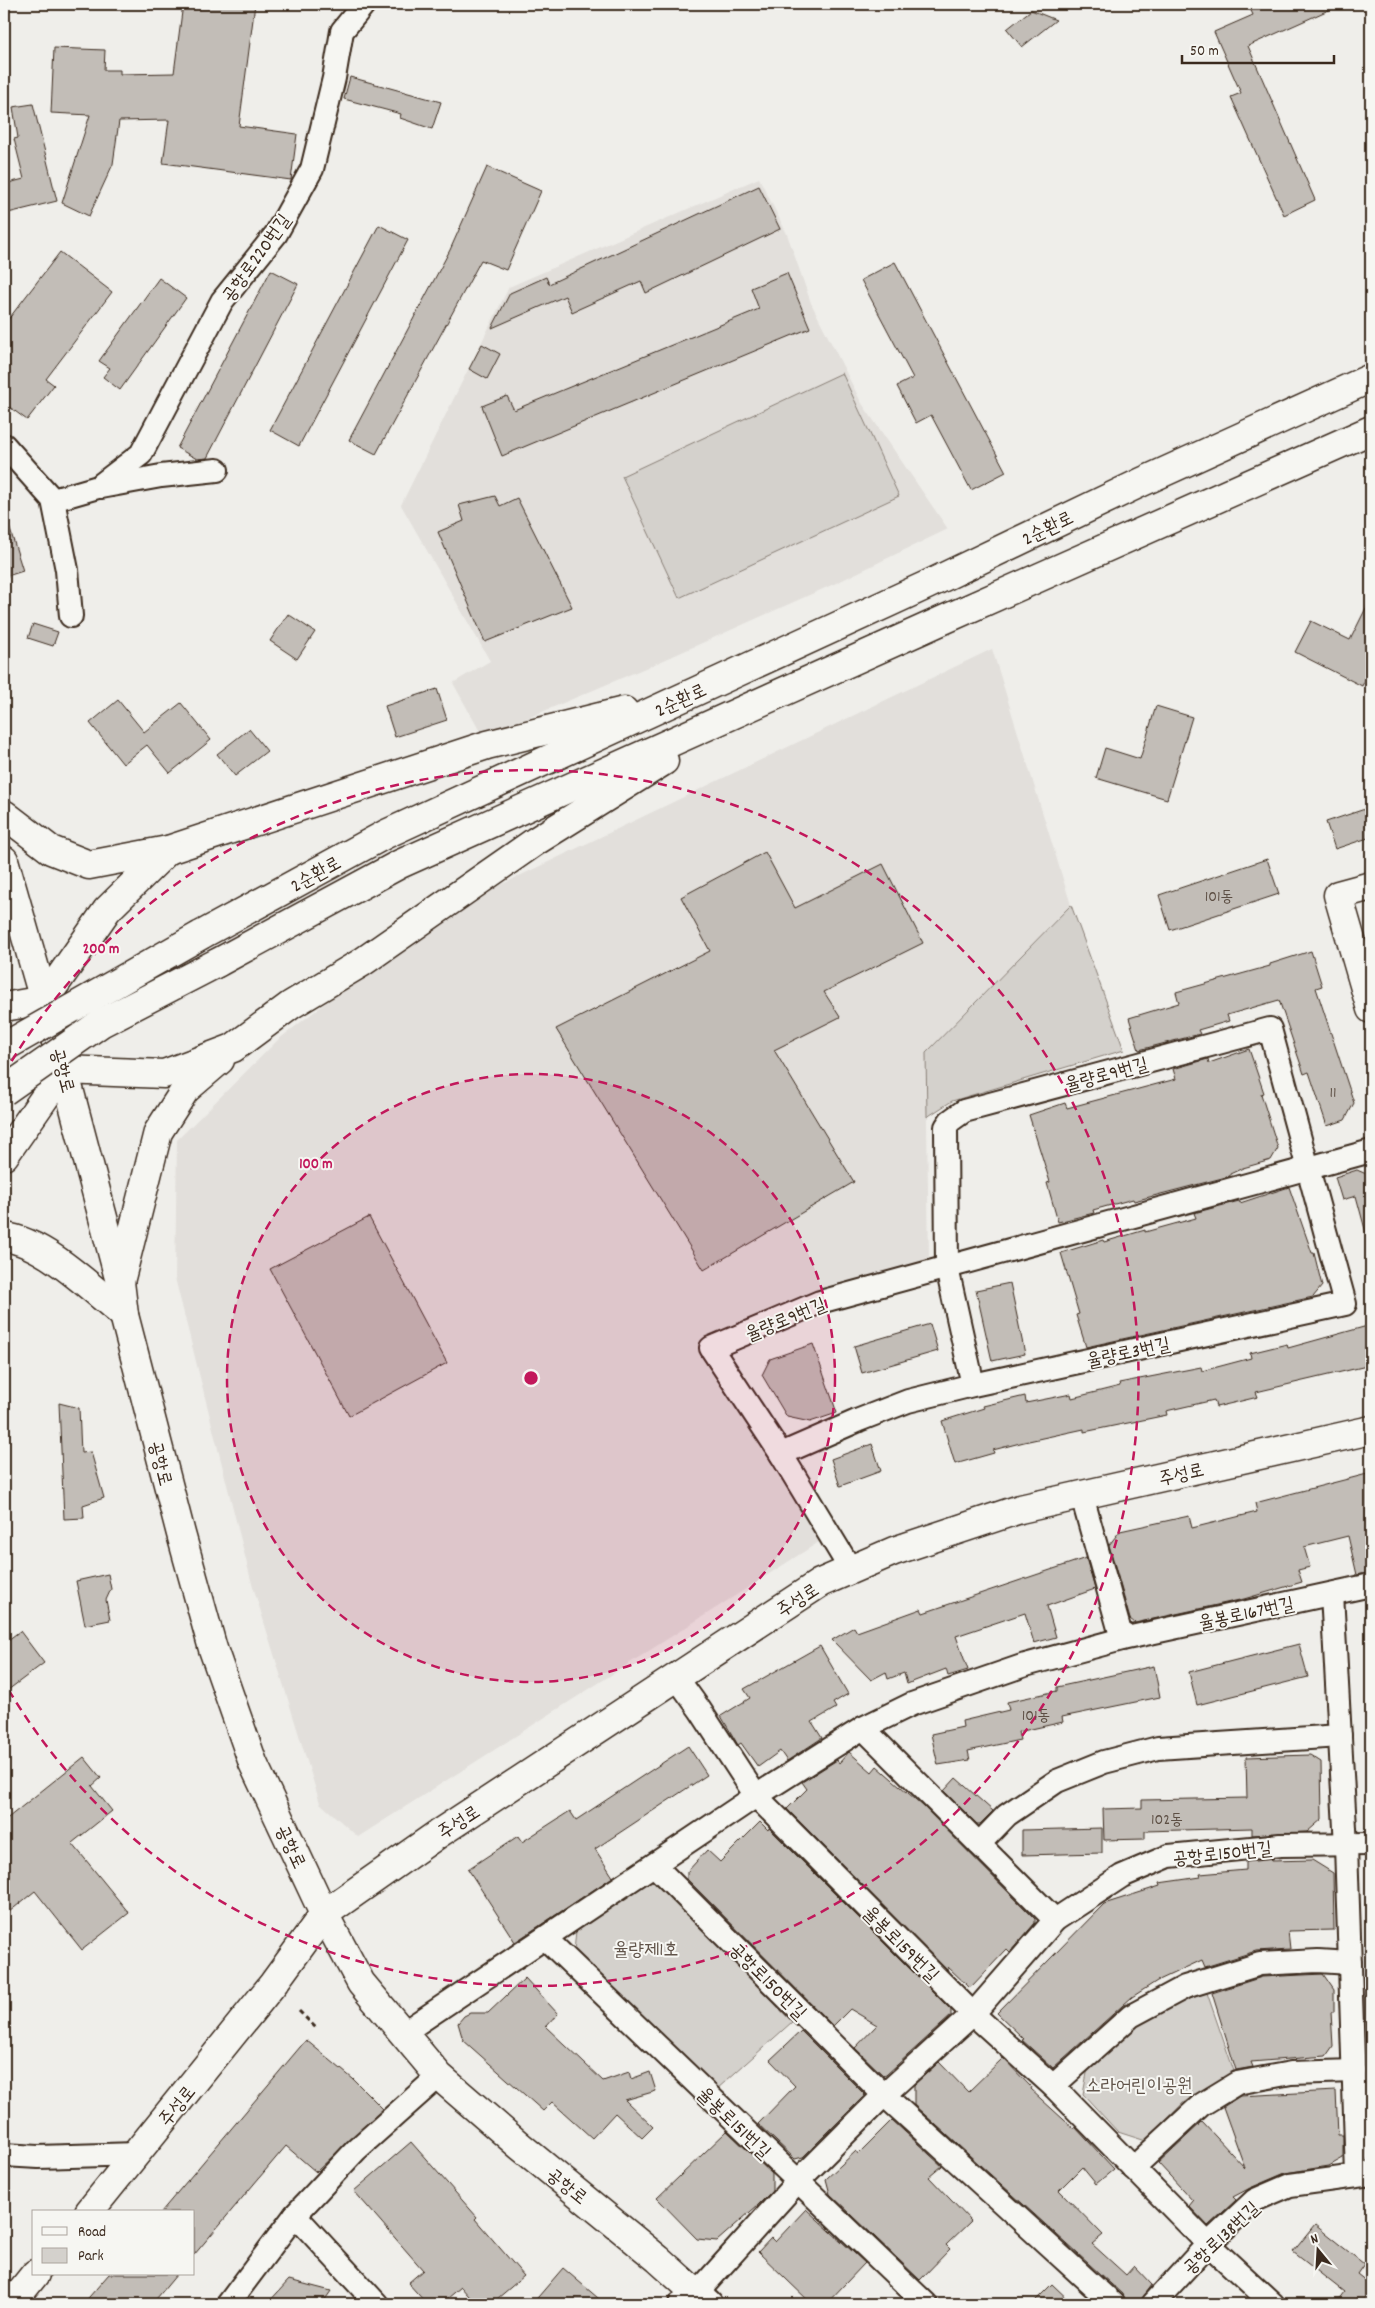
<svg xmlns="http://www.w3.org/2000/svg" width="1375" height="2308" viewBox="0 0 1375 2308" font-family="Dekko,'Poor Story',sans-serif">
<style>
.built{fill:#e2dfdb}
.green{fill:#d4d1cc;stroke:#887e75}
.building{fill:#c2bdb7;stroke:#3b2a1e}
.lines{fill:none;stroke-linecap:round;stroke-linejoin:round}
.minor-casing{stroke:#3b2a1e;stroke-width:26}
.tertiary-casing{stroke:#3b2a1e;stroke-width:31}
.secondary-casing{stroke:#3b2a1e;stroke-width:31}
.path{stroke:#3b2a1e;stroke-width:3;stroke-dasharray:5 4;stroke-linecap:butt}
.minor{stroke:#f6f6f2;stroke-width:22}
.tertiary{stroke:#f6f6f2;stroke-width:28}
.secondary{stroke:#f6f6f2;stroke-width:28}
.tertiary-bridge-casing{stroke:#3b2a1e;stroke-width:31;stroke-linecap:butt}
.tertiary-bridge{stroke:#f6f6f2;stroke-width:28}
.ring{fill:none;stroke:#c2185b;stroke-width:2.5;stroke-dasharray:9 6}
.labels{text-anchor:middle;stroke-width:4;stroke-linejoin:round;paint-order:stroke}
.number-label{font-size:16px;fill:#5d4f44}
.street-label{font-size:19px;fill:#3b2a1e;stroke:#f6f6f2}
.park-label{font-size:19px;fill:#61544a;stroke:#f6f6f2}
.centre{fill:#c2185b;stroke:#f6f6f2;stroke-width:2.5}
.ring-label{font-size:15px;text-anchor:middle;font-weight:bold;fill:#c2185b;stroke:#f6f6f2;stroke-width:4;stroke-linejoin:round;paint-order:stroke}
</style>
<rect width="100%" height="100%" fill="#efeeea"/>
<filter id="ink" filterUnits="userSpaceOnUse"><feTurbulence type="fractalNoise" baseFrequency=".02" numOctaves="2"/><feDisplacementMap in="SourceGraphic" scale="10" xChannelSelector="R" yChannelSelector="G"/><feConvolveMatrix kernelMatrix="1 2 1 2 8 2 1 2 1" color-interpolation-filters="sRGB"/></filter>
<g filter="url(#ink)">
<!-- built -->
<g class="built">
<polygon points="759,178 787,234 811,303 861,402 948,529 834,584 664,660 483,737 453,683 490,661 401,505 509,287"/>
<polygon points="992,649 1071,905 926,1053 929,1261 711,1348 830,1535 358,1837 320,1803 251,1580 175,1278 177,1140 279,1039 442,913"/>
</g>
<!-- green -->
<g class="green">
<polygon points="842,373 899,496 679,598 622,476"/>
<polygon points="1071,905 1124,1050 952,1101 927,1117 926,1053"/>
<polygon points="653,1876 792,2022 717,2089 574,1952 576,1930"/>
<polygon points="1206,1990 1235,2074 1208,2087 1183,2103 1146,2141 1118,2132 1083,2094 1088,2068 1142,2021"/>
</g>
<!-- building -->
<g class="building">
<polygon points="183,4 255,4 239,126 297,134 291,180 163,163 169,120 119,121 113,164 89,216 62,203 90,115 51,113 54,48 105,50 104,70 120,70 120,74 174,73"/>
<polygon points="1248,4 1342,4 1248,46 1315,200 1284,215 1231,97 1241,93 1214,32 1253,15"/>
<polygon points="1031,10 1056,20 1022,47 1007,29"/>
<polygon points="350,77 441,102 432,129 400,118 401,114 344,99"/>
<polygon points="33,104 57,201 4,214 4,184 24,179 14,139 18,138 13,107"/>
<polygon points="487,167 541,191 506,270 481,260 376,454 349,440 450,250"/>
<polygon points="759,186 780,229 646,293 641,281 572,312 565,296 492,328 510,293 546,277 549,284"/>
<polygon points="379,225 408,240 299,446 270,430"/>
<polygon points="60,252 112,292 46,379 54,385 27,420 4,403 4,325"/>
<polygon points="895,262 1006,472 971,490 931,415 916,423 897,386 913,378 861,280"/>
<polygon points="271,270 298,284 207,458 197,459 177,448"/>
<polygon points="787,273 810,328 502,456 482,406 507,396 514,410 759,309 751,288"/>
<polygon points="159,278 186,298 120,390 103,377 110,368 99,361"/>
<polygon points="482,344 500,354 487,379 469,369"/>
<polygon points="495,496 500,506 517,498 572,607 485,642 438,532 464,521 459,505"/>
<polygon points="4,523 8,523 23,571 4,577"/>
<polygon points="1371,598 1371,668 1362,686 1295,652 1311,621 1350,640"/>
<polygon points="288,614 315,632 297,659 270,641"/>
<polygon points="33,624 58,632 53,646 28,638"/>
<polygon points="437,689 447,720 395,737 385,706"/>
<polygon points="118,700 144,732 181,703 211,740 170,773 147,745 123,764 90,723"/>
<polygon points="1156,706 1192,717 1167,799 1096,778 1105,748 1140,759"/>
<polygon points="249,729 267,751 235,776 217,754"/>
<polygon points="1371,807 1371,837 1335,849 1326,822"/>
<polygon points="765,852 795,908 883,864 923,943 824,992 840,1017 774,1050 854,1182 704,1270 556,1029 710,951 681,897"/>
<polygon points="1267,859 1279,894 1170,930 1159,895"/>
<polygon points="1311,951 1322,986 1316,988 1354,1103 1345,1120 1327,1126 1309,1072 1304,1074 1279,1000 1227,1015 1229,1021 1198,1030 1200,1034 1139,1050 1129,1018 1179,1003 1176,992 1270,966 1270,964"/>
<polygon points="1249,1049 1264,1093 1261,1094 1278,1148 1271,1160 1243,1168 1230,1174 1230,1176 1134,1201 1133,1199 1093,1210 1094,1213 1058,1222 1047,1183 1050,1182 1029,1115 1065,1103 1067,1108 1176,1079 1173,1069 1208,1059 1209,1063"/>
<polygon points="1357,1170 1371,1176 1371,1233 1366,1233 1356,1196 1342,1200 1335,1177"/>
<polygon points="1289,1187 1312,1253 1314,1253 1322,1286 1313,1297 1086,1347 1076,1315 1079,1314 1061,1253 1103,1240 1104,1242 1145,1230 1145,1232 1196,1218 1194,1213 1239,1201 1240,1203"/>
<polygon points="369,1217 447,1363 349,1416 270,1269"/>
<polygon points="1010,1283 1025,1354 992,1361 976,1290"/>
<polygon points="930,1324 938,1351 862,1373 854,1346"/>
<polygon points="1371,1325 1371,1365 1256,1392 1258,1397 1216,1407 1214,1400 1166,1411 1167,1415 1084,1432 1084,1429 1024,1442 993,1450 994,1453 955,1464 942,1421 984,1408 983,1406 1025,1396 1026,1403 1071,1394 1072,1398 1120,1386 1119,1383 1201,1367 1202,1371 1251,1358 1250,1353 1287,1344 1288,1348"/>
<polygon points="813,1344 837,1413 810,1422 787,1417 762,1375 770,1359"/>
<polygon points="59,1403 79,1408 81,1453 91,1452 104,1498 83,1505 84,1518 64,1519"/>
<polygon points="872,1444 881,1471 840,1486 831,1459"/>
<polygon points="1371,1473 1371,1572 1357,1575 1348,1536 1304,1547 1310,1567 1298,1570 1302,1582 1244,1599 1135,1623 1130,1619 1109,1545 1120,1531 1189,1516 1192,1528 1257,1512 1255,1503"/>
<polygon points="1086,1558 1095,1589 1047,1606 1056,1637 1034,1643 1025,1613 956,1636 968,1670 948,1676 946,1669 907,1684 904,1673 888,1679 886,1672 871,1680 832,1640 854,1627 857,1632 921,1609 923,1613"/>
<polygon points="108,1574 111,1589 106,1600 110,1620 85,1625 76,1581"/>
<polygon points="20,1631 44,1663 4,1693 4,1643"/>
<polygon points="1299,1644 1308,1677 1197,1705 1189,1672"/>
<polygon points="820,1646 848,1694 833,1703 836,1708 812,1722 822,1738 787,1761 780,1751 758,1767 741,1743 738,1745 721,1716 750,1698 744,1689"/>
<polygon points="1154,1666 1160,1697 1062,1717 1063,1722 1018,1732 1020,1740 968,1751 970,1760 938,1765 931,1734 963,1727 962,1721 1009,1710 1007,1702 1057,1691 1057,1687"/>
<polygon points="688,1746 707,1775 595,1849 613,1877 515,1942 468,1869 518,1836 522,1842 570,1811 576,1820"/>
<polygon points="849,1752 872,1772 877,1766 923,1806 1035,1919 1035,1923 1010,1952 1007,1949 970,1988 948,1967 948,1971 787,1809 807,1789 802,1782 837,1760 839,1763"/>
<polygon points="1310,1755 1321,1762 1322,1819 1307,1832 1252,1835 1252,1828 1145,1831 1145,1839 1104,1840 1103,1809 1142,1808 1142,1800 1247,1798 1246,1757"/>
<polygon points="84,1757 101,1778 92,1786 112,1811 72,1843 129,1913 82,1950 35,1891 4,1916 4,1821"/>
<polygon points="956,1778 993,1811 980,1824 977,1824 944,1791"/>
<polygon points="760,1822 768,1830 769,1828 951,2010 951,2016 886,2075 884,2076 855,2048 877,2025 850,2009 833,2026 687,1879 687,1872 707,1850 720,1862"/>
<polygon points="1102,1828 1102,1853 1022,1855 1022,1830"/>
<polygon points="1274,1859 1271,1861 1312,1860 1333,1873 1334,1930 1288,1931 1290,1949 1256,1951 1205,1967 1202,1960 1157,1981 1132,1997 1053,2068 1022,2040 1024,2039 997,2013 1104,1904 1160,1886 1159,1883 1201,1877 1200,1874 1246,1870 1246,1862"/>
<polygon points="1323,1974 1334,1990 1334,2012 1331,2012 1333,2046 1326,2056 1251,2062 1253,2067 1236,2070 1212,1993 1262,1977"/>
<polygon points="525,1978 558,2014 546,2027 603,2081 629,2072 631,2079 650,2072 656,2091 625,2100 653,2127 642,2138 615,2113 592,2138 552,2102 543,2111 463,2040 458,2023 464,2016 470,2013 488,2013"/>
<polygon points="801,2031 865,2095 803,2157 795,2159 758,2124 795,2086 770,2060"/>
<polygon points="306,2040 353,2079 383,2109 316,2172 286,2146 194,2255 194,2212 161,2212"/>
<polygon points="1003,2058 1031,2087 1030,2089 1074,2129 1075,2127 1114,2169 1096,2184 1082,2167 1059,2190 1103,2235 1092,2244 1126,2275 1134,2266 1152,2285 1138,2304 1126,2304 1122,2294 914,2105 914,2085 939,2062 968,2092"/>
<polygon points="1336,2091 1338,2135 1343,2135 1343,2158 1329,2166 1285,2173 1250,2188 1233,2197 1236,2200 1208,2226 1189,2206 1193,2201 1158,2163 1202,2122 1245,2168 1223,2107 1240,2096"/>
<polygon points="892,2120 942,2166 929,2177 971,2221 946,2245 950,2249 920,2280 830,2194 826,2179 856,2151 858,2154"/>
<polygon points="727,2131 772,2174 772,2191 758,2205 717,2241 697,2239 657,2198"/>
<polygon points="411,2142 477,2217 475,2219 524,2276 491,2304 476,2304 461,2287 441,2304 427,2304 408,2283 423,2270 354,2191"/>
<polygon points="806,2209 865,2263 826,2304 812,2304 758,2252 771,2238 775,2242"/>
<polygon points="1315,2225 1364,2264 1357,2274 1371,2285 1371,2304 1335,2304 1344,2292 1293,2252"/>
<polygon points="563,2268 605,2304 532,2304"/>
<polygon points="109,2274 177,2274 152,2304 83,2304"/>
<polygon points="289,2280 331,2291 322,2304 267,2304"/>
<polygon points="1052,2284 1073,2304 1032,2304"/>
</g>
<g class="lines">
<defs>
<g id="minor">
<polyline points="4,445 53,500 67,570 71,616"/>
<polyline points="101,487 161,476 217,470"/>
<polyline points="53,500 98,487 141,454 222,301 276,234 312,169 334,78 342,31 364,4"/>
<polyline points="781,1454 859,1420 908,1401 973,1385 1345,1304 1270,1029 964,1111 950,1121 946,1127 947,1268 973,1385"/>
<polyline points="1082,1496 1122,1639"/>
<polyline points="851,1570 781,1454 711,1348 820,1302 1371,1151"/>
<polyline points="1332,1594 1346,1846 1357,2175"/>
<polyline points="677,1678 700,1710 756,1796 973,2014 1053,2086 1208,2244 1273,2304"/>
<polyline points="863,1728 1055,1920"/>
<polyline points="979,1844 1007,1815 1057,1781 1104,1762 1158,1748 1340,1736"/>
<polyline points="654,1865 884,2095 1113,2304"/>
<polyline points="546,1939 926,2304"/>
<polyline points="403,2033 756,1796 863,1728 912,1704 1025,1665 1122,1639 1371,1585"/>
<polyline points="1053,2086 1131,2016 1185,1987 1260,1964 1318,1961 1350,1963"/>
<polyline points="4,2155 38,2157 137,2154"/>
<polyline points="1133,2168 1201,2105 1237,2083 1291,2073 1354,2071"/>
<polyline points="295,2215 377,2304"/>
<polyline points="228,2304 295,2215 356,2150 439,2076"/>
<polyline points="680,2304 697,2293 797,2182 884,2095 973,2014 1055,1920 1122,1876 1169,1856 1280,1845 1371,1844"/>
<polyline points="1153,2304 1208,2244 1255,2200 1290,2185 1371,2174"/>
</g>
<g id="tertiary">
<polyline points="4,814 51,850 89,865 168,850 487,745 624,711"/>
<polyline points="1371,886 1338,895 1371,1009"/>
<polyline points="201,935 386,834 927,585 1142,482 1371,378"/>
<polyline points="217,963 400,864 941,621 1371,430"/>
<polyline points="4,1007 44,1000 107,910 168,850"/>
<polyline points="4,1156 64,1070 164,1074 233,1048 291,1005 361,963 536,841 664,761"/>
<path d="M 4,1237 C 44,1241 93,1290 124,1315"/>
<polyline points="120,1282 158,1132 185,1090 220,1060"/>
<polyline points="89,2212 273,1984 324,1914 438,1834 820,1583 894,1551 1020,1509 1371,1430"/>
<polyline points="11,2304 35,2274"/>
</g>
<polyline id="secondary" points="4,860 64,1070 120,1282 124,1315 181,1534 213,1649 253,1763 324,1914 361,1983 439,2076 520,2146 658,2259 708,2304"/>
</defs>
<!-- minor casing -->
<use href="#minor" class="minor-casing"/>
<!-- tertiary casing -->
<use href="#tertiary" class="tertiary-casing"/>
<!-- secondary casing -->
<use href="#secondary" class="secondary-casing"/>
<!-- path -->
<polyline class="path" points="299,2011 316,2028"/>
<!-- minor -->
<use href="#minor" class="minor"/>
<!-- tertiary -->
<use href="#tertiary" class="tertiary"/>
<!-- secondary -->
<use href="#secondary" class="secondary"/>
<defs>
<g id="tertiary-bridge">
<polyline points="4,1047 201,935"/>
<polyline points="4,1091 101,1023 217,963"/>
</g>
</defs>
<!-- tertiary-bridge casing -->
<use href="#tertiary-bridge" class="tertiary-bridge-casing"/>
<!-- tertiary-bridge -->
<use href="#tertiary-bridge" class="tertiary-bridge"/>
</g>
</g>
<!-- distance rings -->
<circle cx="531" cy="1378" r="304" fill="#c2185b" fill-opacity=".12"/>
<g class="ring">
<circle cx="531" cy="1378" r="304"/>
<path d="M4 1074A608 608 0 1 1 4 1682"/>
</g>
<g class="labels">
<!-- number labels -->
<g class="number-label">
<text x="1219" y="901">101동</text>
<text x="1333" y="1097">11</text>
<text x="1036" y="1720">101동</text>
<text x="1167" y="1824">102동</text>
</g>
<!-- street labels -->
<g class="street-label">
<text transform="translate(255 257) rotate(-54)" y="7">공항로220번길</text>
<text transform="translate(1047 527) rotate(-26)" y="7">2순환로</text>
<text transform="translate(680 699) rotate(-25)" y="7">2순환로</text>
<text transform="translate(315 873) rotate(-29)" y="7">2순환로</text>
<text transform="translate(64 1070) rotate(75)" y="7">공항로</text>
<text transform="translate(1106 1073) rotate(-15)" y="7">율량로9번길</text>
<text transform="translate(785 1318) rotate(-22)" y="7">율량로9번길</text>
<text transform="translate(1128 1351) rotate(-12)" y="7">율량로3번길</text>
<text transform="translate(162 1463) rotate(76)" y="7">공항로</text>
<text transform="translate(1181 1473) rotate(-13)" y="7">주성로</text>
<text transform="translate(797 1599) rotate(-33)" y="7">주성로</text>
<text transform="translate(1246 1612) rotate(-12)" y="7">율봉로167번길</text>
<text transform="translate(458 1821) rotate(-33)" y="7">주성로</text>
<text transform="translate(292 1846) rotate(65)" y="7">공항로</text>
<text transform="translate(1222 1852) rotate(-6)" y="7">공항로150번길</text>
<text transform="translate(902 1943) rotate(45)" y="7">율봉로159번길</text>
<text transform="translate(769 1980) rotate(45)" y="7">공항로150번길</text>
<text transform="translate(176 2105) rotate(-51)" y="7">주성로</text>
<text transform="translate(735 2122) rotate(44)" y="7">율봉로151번길</text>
<text transform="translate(568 2185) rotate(39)" y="7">공항로</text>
<text transform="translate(1220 2237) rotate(-43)" y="7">공항로138번길</text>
</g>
<!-- park labels -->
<g class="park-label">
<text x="646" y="1955">율량제1호</text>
<text x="1139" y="2091">소라어린이공원</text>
</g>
</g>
<circle cx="531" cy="1378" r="8" class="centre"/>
<g class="ring-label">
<text x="101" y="953">200 m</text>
<text x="316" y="1168">100 m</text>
</g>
<!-- margin -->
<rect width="1375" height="2308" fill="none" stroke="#f6f6f2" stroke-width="20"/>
<rect x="10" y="10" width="1355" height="2288" fill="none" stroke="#3b2a1e" stroke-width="2" filter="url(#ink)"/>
<!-- legend -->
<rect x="32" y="2210" width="162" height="65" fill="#f6f6f2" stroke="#aba49d"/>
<rect x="42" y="2227" width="25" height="8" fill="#f6f6f2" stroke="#aba49d"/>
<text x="78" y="2236" font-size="15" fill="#3b2a1e">Road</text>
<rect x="42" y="2248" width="25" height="15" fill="#d4d1cc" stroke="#aba49d"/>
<text x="78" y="2260" font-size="15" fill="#3b2a1e">Park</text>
<!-- north arrow -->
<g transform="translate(1318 2250) rotate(342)" stroke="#f6f6f2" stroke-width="4" paint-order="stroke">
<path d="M0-4L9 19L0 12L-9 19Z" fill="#3b2a1e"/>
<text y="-8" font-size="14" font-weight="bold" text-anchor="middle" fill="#3b2a1e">N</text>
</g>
<!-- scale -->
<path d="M1182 55v8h152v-8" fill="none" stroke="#3b2a1e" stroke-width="2.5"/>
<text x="1190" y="55" font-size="15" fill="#3b2a1e" stroke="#f6f6f2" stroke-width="4" paint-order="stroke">50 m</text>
</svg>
